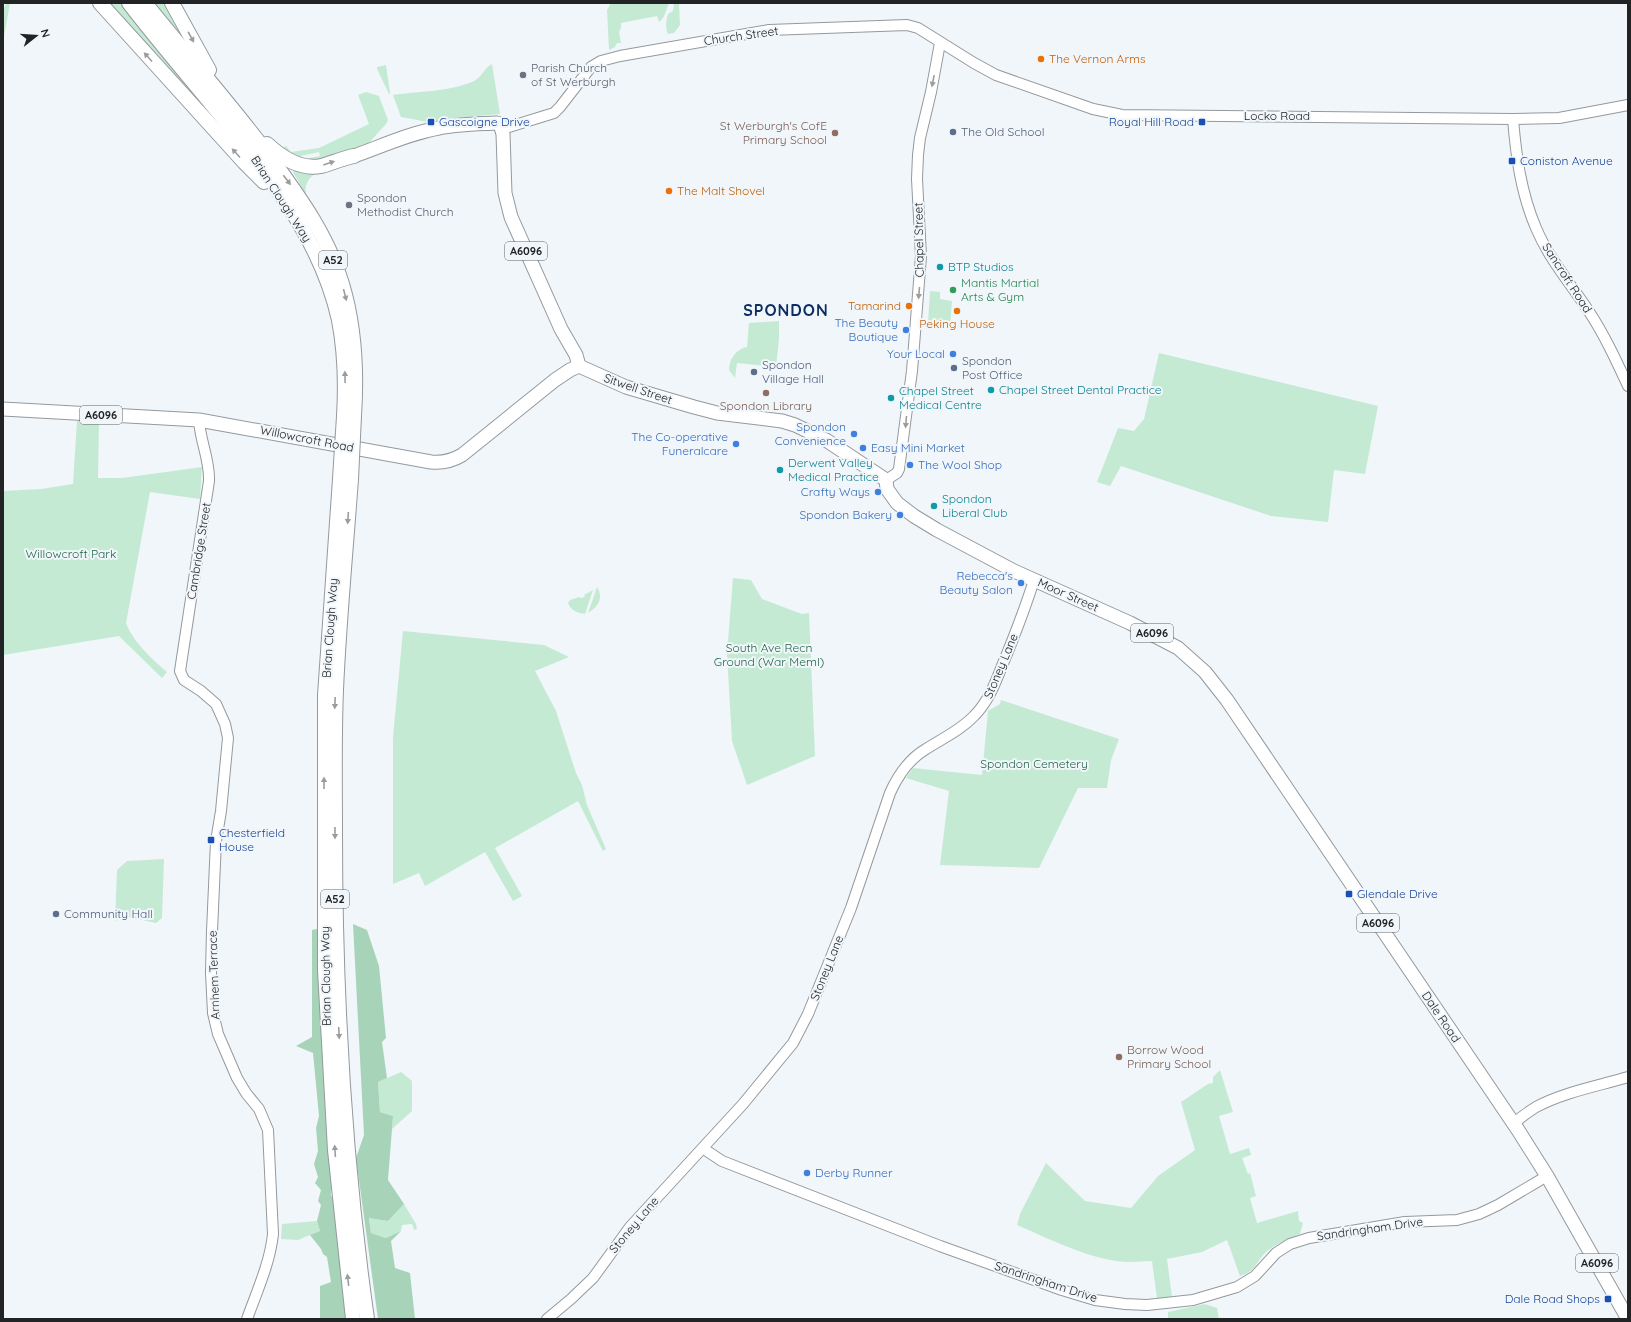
<svg xmlns="http://www.w3.org/2000/svg" width="1631" height="1322" viewBox="0 0 1631 1322" font-family="Quicksand,sans-serif">
<style>
.green{fill:#c5ead3}
.forest{fill:#a7d4b8}
.lines{fill:none;stroke-linecap:round;stroke-linejoin:round}
.tertiary-casing{stroke:#94999d;stroke-width:12}
.primary-casing{stroke:#94999d;stroke-width:15}
.trunk-casing{stroke:#94999d;stroke-width:16}
.tertiary{stroke:#fff;stroke-width:10}
.primary{stroke:#fff;stroke-width:13}
.trunk{stroke:#fff;stroke-width:14}
.trunk-bridge-casing{stroke:#94999d;stroke-width:16;stroke-linecap:butt}
.trunk-bridge{stroke:#fff;stroke-width:14}
.oneway{fill:#9b9c9d}
.food-dot{fill:#e8710a;stroke:#f1f6fb;stroke-width:1.5}
.worship-dot{fill:#6b7280;stroke:#f1f6fb;stroke-width:1.5}
.transit-dot{fill:#1a4fb4;stroke:#f1f6fb;stroke-width:1.5}
.service-dot{fill:#5c6f8a;stroke:#f1f6fb;stroke-width:1.5}
.education-dot{fill:#8d6e63;stroke:#f1f6fb;stroke-width:1.5}
.culture-dot{fill:#0f9aa8;stroke:#f1f6fb;stroke-width:1.5}
.leisure-dot{fill:#2e9e5b;stroke:#f1f6fb;stroke-width:1.5}
.shop-dot{fill:#3f7fe0;stroke:#f1f6fb;stroke-width:1.5}
.labels{text-anchor:middle;stroke-width:4;stroke-linejoin:round;paint-order:stroke}
.shield{fill:#f1f6fb;stroke:#5f6265;stroke-width:1}
.shield-label{font-size:11px;font-weight:bold;fill:#212325}
.street-label{font-size:12px;fill:#212325;stroke:#f1f6fb}
.food-label{font-size:12px;fill:#c56008;stroke:#f1f6fb;text-anchor:start}
.worship-label{font-size:12px;fill:#5b616d;stroke:#f1f6fb;text-anchor:start}
.transit-label{font-size:12px;fill:#164399;stroke:#f1f6fb;text-anchor:start}
.education-label{font-size:12px;fill:#785e54;stroke:#f1f6fb;text-anchor:end}
.service-label{font-size:12px;fill:#4e5e75;stroke:#f1f6fb;text-anchor:start}
.culture-label{font-size:12px;fill:#0d838f;stroke:#f1f6fb;text-anchor:start}
.leisure-label{font-size:12px;fill:#27864d;stroke:#f1f6fb;text-anchor:start}
.shop-label{font-size:12px;fill:#366cbe;stroke:#f1f6fb;text-anchor:end}
.park-label{font-size:12px;fill:#1f6643;stroke:#f1f6fb}
.district-label{font-size:16px;font-weight:bold;letter-spacing:1px;fill:#0d2e62;stroke:#f1f6fb}
</style>
<rect width="100%" height="100%" fill="#f1f6fb"/>
<!-- green -->
<g class="green">
<polygon points="6,3 10,3 3,42 3,12"/>
<polygon points="109,3 121,3 230,137 184,88 185,86"/>
<polygon points="153,3 165,3 180,34 179,34"/>
<path d="M 611,3 L 669,3 C 666,10 665,18 659,22 L 657,16 L 621,23 L 621,28 L 619,32 L 621,43 L 617,43 L 615,47 L 609,50 L 607,10 Z"/>
<path d="M 674,3 L 679,3 L 680,25 L 674,33 L 668,34 C 665,28 666,21 668,14 L 673,11 Z"/>
<path d="M 492,64 L 500,114 L 454,118 L 428,122 L 401,117 L 393,95 C 418,91 450,92 474,81 C 482,77 484,68 492,64 Z"/>
<polygon points="386,65 390,93 389,94 377,69 377,67"/>
<polygon points="366,92 379,96 388,120 386,124 367,145 316,160 309,159 309,158 320,156 319,152 296,157 282,148 286,146 291,152 319,148 369,124 358,95"/>
<path d="M 294,171 L 319,172 C 308,177 303,185 307,197 L 293,172 Z"/>
<polygon points="930,291 940,292 940,299 952,301 950,326 928,323"/>
<path d="M 779,321 L 779,339 L 776,367 L 737,363 L 735,378 L 729,370 C 729,359 736,349 747,347 L 749,323 Z"/>
<polygon points="1159,353 1378,406 1365,474 1334,470 1328,522 1271,516 1121,466 1110,486 1097,482 1118,428 1134,431 1144,419"/>
<path d="M 77,421 L 99,422 L 98,478 L 122,478 L 202,467 L 200,499 L 150,492 L 126,623 C 133,642 152,659 167,672 L 162,678 L 119,636 L 3,655 L 3,491 L 41,489 L 73,484 Z"/>
<polygon points="733,578 751,580 762,599 802,614 809,613 815,756 747,785 732,741 727,654"/>
<path d="M 597,587 C 604,598 598,607 588,613 Z"/>
<path d="M 593,590 L 585,614 C 578,613 571,611 568,603 L 570,600 L 579,597 L 580,598 L 585,597 L 584,595 Z"/>
<polygon points="403,631 544,645 569,657 535,671 556,711 576,773 582,785 587,805 606,849 603,851 578,801 495,848 522,896 513,901 485,852 425,886 419,873 393,884 393,737"/>
<polygon points="1001,700 1119,739 1111,760 1107,788 1078,788 1039,868 940,865 949,791 906,778 913,768 982,775 988,711 1000,704"/>
<polygon points="164,859 162,918 156,923 124,916 115,921 117,870 127,861"/>
<path d="M 1220,1070 L 1233,1112 L 1219,1116 L 1230,1154 L 1249,1148 L 1251,1155 L 1242,1158 L 1248,1174 L 1250,1173 L 1256,1196 L 1250,1198 L 1257,1223 L 1298,1211 L 1299,1221 L 1303,1223 L 1300,1234 C 1289,1239 1275,1244 1266,1252 C 1255,1262 1258,1270 1240,1276 L 1227,1240 L 1202,1252 L 1167,1259 L 1172,1297 L 1157,1299 L 1152,1261 C 1145,1261 1137,1262 1130,1262 C 1095,1262 1049,1239 1017,1225 L 1020,1214 L 1046,1163 L 1085,1201 L 1131,1208 L 1158,1176 L 1195,1150 L 1181,1102 L 1208,1084 L 1213,1083 L 1213,1077 Z"/>
<polygon points="401,1072 412,1081 412,1111 392,1129 393,1116 380,1112 378,1082"/>
<polygon points="404,1204 416,1224 417,1229 414,1230 412,1224 402,1225 401,1231 386,1238 371,1233 369,1218 388,1221"/>
<polygon points="317,1221 320,1231 298,1240 281,1239 282,1224"/>
<polygon points="1205,1304 1217,1308 1219,1319 1168,1319 1168,1312"/>
</g>
<!-- forest -->
<g class="forest">
<polygon points="353,924 367,930 379,966 386,1038 382,1042 387,1078 378,1082 380,1112 393,1116 388,1180 404,1204 388,1221 369,1218 371,1233 386,1238 401,1231 391,1241 395,1268 410,1273 415,1319 378,1319 356,1158 364,1135"/>
<polygon points="321,928 321,1044 324,1045 331,1165 331,1196 337,1199 336,1229 340,1231 343,1263 341,1278 345,1282 347,1319 320,1319 320,1286 331,1282 327,1257 323,1254 321,1249 310,1235 320,1231 317,1221 321,1205 318,1201 321,1190 315,1183 318,1177 314,1164 318,1151 316,1128 319,1116 313,1053 296,1046 312,1037 312,930"/>
</g>
<g class="lines">
<defs>
<g id="tertiary">
<path d="M 1513,119 C 1516,156 1521,193 1536,228 C 1549,259 1570,283 1588,310 C 1604,334 1616,360 1628,386"/>
<polyline points="502,129 554,113 560,107 591,67 601,61 620,56 769,30 907,25 918,28 974,63 996,75 1093,109 1122,115 1513,119 1559,118 1628,105"/>
<path d="M 199,420 C 200,441 210,460 209,481 L 180,671 L 184,680 L 201,691 L 216,704 L 225,724 L 228,738 L 221,811 L 216,841 L 212,931 L 211,973 L 213,1013 L 218,1034 L 237,1078 L 246,1093 L 259,1109 L 268,1130 L 273,1234 C 270,1263 257,1291 247,1319"/>
<polyline points="886,480 897,473 899,469 912,371 921,256 917,179 918,155 920,138 931,92 940,43"/>
<path d="M 1513,1124 C 1520,1118 1528,1112 1536,1107 C 1564,1092 1598,1086 1628,1077"/>
<polyline points="704,1149 722,1161 940,1246 1062,1290 1095,1300 1125,1304 1147,1305 1193,1300 1237,1287 1255,1276 1276,1253 1290,1244 1309,1238 1405,1222 1457,1220 1479,1214 1498,1205 1547,1176"/>
<path d="M 547,1319 L 571,1299 L 593,1278 L 630,1227 L 743,1104 L 793,1043 L 808,1014 L 851,908 L 890,793 C 898,775 909,759 926,749 C 943,738 961,730 974,716 C 988,702 995,684 1002,666 C 1014,637 1025,609 1034,580"/>
</g>
<g id="primary">
<path d="M 354,156 C 382,146 410,133 439,128 C 458,124 478,124 497,123 L 500,124 L 503,134 L 505,193 L 511,217 L 561,329 L 576,355 L 579,366"/>
<polyline points="579,366 626,387 694,407 717,413 782,421 795,425 826,440 886,480 887,489 897,503 914,516 937,530 1014,571 1130,623 1178,648 1205,672 1227,700 1518,1130 1547,1176 1628,1319"/>
<path d="M 3,409 L 199,420 L 431,462 C 442,463 452,461 462,455 L 555,380 L 570,370 L 579,366"/>
</g>
<g id="trunk">
<polyline points="100,3 244,162 264,182"/>
<path d="M 129,3 C 156,38 185,72 213,106 C 265,169 321,238 339,320 C 345,352 346,383 344,416"/>
<path d="M 145,3 C 187,55 231,105 271,158 C 300,198 328,236 342,284 C 355,327 357,371 354,416"/>
<polyline points="172,3 209,70"/>
<path d="M 267,144 C 281,157 301,170 321,166 C 332,163 343,158 354,156"/>
<polyline points="340,479 325,695 325,970 335,1150 353,1319"/>
<path d="M 351,479 C 346,549 339,620 336,690 C 334,738 335,786 335,834 C 335,996 344,1158 367,1319"/>
</g>
</defs>
<!-- tertiary casing -->
<use href="#tertiary" class="tertiary-casing"/>
<!-- primary casing -->
<use href="#primary" class="primary-casing"/>
<!-- trunk casing -->
<use href="#trunk" class="trunk-casing"/>
<!-- tertiary -->
<use href="#tertiary" class="tertiary"/>
<!-- primary -->
<use href="#primary" class="primary"/>
<!-- trunk -->
<use href="#trunk" class="trunk"/>
<defs>
<g id="trunk-bridge">
<polyline points="340,479 344,416"/>
<polyline points="351,479 354,416"/>
</g>
</defs>
<!-- trunk-bridge casing -->
<use href="#trunk-bridge" class="trunk-bridge-casing"/>
<!-- trunk-bridge -->
<use href="#trunk-bridge" class="trunk-bridge"/>
</g>
<!-- one-way arrows -->
<defs><path id="oneway-solid" d="M-6-.8H1V-3.2L6.5 0L1 3.2V.8H-6Z"/></defs>
<g class="oneway">
<use href="#oneway-solid" transform="translate(191 37) rotate(61)"/>
<use href="#oneway-solid" transform="translate(148 57) rotate(-132)"/>
<use href="#oneway-solid" transform="translate(933 81) rotate(101)"/>
<use href="#oneway-solid" transform="translate(236 153) rotate(-132)"/>
<use href="#oneway-solid" transform="translate(329 163) rotate(-19)"/>
<use href="#oneway-solid" transform="translate(287 180) rotate(53)"/>
<use href="#oneway-solid" transform="translate(919 293) rotate(95)"/>
<use href="#oneway-solid" transform="translate(345 295) rotate(76)"/>
<use href="#oneway-solid" transform="translate(345 377) rotate(-91)"/>
<use href="#oneway-solid" transform="translate(906 422) rotate(95)"/>
<use href="#oneway-solid" transform="translate(348 518) rotate(94)"/>
<use href="#oneway-solid" transform="translate(335 703) rotate(92)"/>
<use href="#oneway-solid" transform="translate(324 783) rotate(-90)"/>
<use href="#oneway-solid" transform="translate(335 833) rotate(90)"/>
<use href="#oneway-solid" transform="translate(339 1033) rotate(87)"/>
<use href="#oneway-solid" transform="translate(335 1151) rotate(-94)"/>
<use href="#oneway-solid" transform="translate(348 1280) rotate(-97)"/>
</g>
<!-- markers -->
<g class="food-dot">
<circle cx="1041" cy="59" r="4"/>
<circle cx="669" cy="191" r="4"/>
<circle cx="909" cy="306" r="4"/>
<circle cx="957" cy="311" r="4"/>
</g>
<g class="worship-dot">
<circle cx="523" cy="75" r="4"/>
<circle cx="349" cy="205" r="4"/>
</g>
<g class="transit-dot">
<rect x="427" y="118" width="8" height="8" rx="2"/>
<rect x="1198" y="118" width="8" height="8" rx="2"/>
<rect x="1508" y="157" width="8" height="8" rx="2"/>
<rect x="207" y="836" width="8" height="8" rx="2"/>
<rect x="1345" y="890" width="8" height="8" rx="2"/>
<rect x="1604" y="1295" width="8" height="8" rx="2"/>
</g>
<g class="service-dot">
<circle cx="953" cy="132" r="4"/>
<circle cx="954" cy="368" r="4"/>
<circle cx="754" cy="372" r="4"/>
<circle cx="56" cy="914" r="4"/>
</g>
<g class="education-dot">
<circle cx="835" cy="133" r="4"/>
<circle cx="766" cy="393" r="4"/>
<circle cx="1119" cy="1057" r="4"/>
</g>
<g class="culture-dot">
<circle cx="940" cy="267" r="4"/>
<circle cx="991" cy="390" r="4"/>
<circle cx="891" cy="398" r="4"/>
<circle cx="780" cy="470" r="4"/>
<circle cx="934" cy="506" r="4"/>
</g>
<circle class="leisure-dot" cx="953" cy="290" r="4"/>
<g class="shop-dot">
<circle cx="906" cy="330" r="4"/>
<circle cx="953" cy="354" r="4"/>
<circle cx="854" cy="434" r="4"/>
<circle cx="736" cy="444" r="4"/>
<circle cx="863" cy="448" r="4"/>
<circle cx="910" cy="465" r="4"/>
<circle cx="878" cy="492" r="4"/>
<circle cx="900" cy="515" r="4"/>
<circle cx="1021" cy="583" r="4"/>
<circle cx="807" cy="1173" r="4"/>
</g>
<g class="labels">
<!-- shield labels -->
<g class="shield">
<rect x="505" y="242" width="42" height="18" rx="3"/>
<rect x="319" y="251" width="28" height="18" rx="3"/>
<rect x="80" y="406" width="42" height="18" rx="3"/>
<rect x="1131" y="624" width="42" height="18" rx="3"/>
<rect x="321" y="890" width="28" height="18" rx="3"/>
<rect x="1357" y="914" width="42" height="18" rx="3"/>
<rect x="1576" y="1254" width="42" height="18" rx="3"/>
</g>
<g class="shield-label">
<text x="526" y="255">A6096</text>
<text x="333" y="264">A52</text>
<text x="101" y="419">A6096</text>
<text x="1152" y="637">A6096</text>
<text x="335" y="903">A52</text>
<text x="1378" y="927">A6096</text>
<text x="1597" y="1267">A6096</text>
</g>
<!-- street labels -->
<g class="street-label">
<text transform="translate(741 36) rotate(-8)" y="4">Church Street</text>
<text x="1277" y="120">Locko Road</text>
<text transform="translate(281 199) rotate(57)" y="4">Brian Clough Way</text>
<text transform="translate(919 240) rotate(-91)" y="4">Chapel Street</text>
<text transform="translate(1567 278) rotate(57)" y="4">Sancroft Road</text>
<text transform="translate(638 389) rotate(19)" y="4">Sitwell Street</text>
<text transform="translate(307 439) rotate(11)" y="4">Willowcroft Road</text>
<text transform="translate(199 551) rotate(-81)" y="4">Cambridge Street</text>
<text transform="translate(1068 595) rotate(24)" y="4">Moor Street</text>
<text transform="translate(330 628) rotate(-86)" y="4">Brian Clough Way</text>
<text transform="translate(1001 666) rotate(-67)" y="4">Stoney Lane</text>
<text transform="translate(827 968) rotate(-68)" y="4">Stoney Lane</text>
<text transform="translate(214 975) rotate(-92)" y="4">Arnhem Terrace</text>
<text transform="translate(326 976) rotate(-91)" y="4">Brian Clough Way</text>
<text transform="translate(1441 1017) rotate(56)" y="4">Dale Road</text>
<text transform="translate(634 1225) rotate(-50)" y="4">Stoney Lane</text>
<text transform="translate(1370 1229) rotate(-8)" y="4">Sandringham Drive</text>
<text transform="translate(1046 1282) rotate(18)" y="4">Sandringham Drive</text>
</g>
<!-- food labels -->
<g class="food-label">
<text x="1049" y="63">The Vernon Arms</text>
<text x="677" y="195">The Malt Shovel</text>
<text x="901" y="310" text-anchor="end">Tamarind</text>
<text x="957" y="328" text-anchor="middle">Peking House</text>
</g>
<!-- worship labels -->
<g class="worship-label">
<text x="531" y="72">Parish Church<tspan x="531" dy="14">of St Werburgh</tspan></text>
<text x="357" y="202">Spondon<tspan x="357" dy="14">Methodist Church</tspan></text>
</g>
<!-- transit labels -->
<g class="transit-label">
<text x="439" y="126">Gascoigne Drive</text>
<text x="1194" y="126" text-anchor="end">Royal Hill Road</text>
<text x="1520" y="165">Coniston Avenue</text>
<text x="219" y="837">Chesterfield<tspan x="219" dy="14">House</tspan></text>
<text x="1357" y="898">Glendale Drive</text>
<text x="1600" y="1303" text-anchor="end">Dale Road Shops</text>
</g>
<!-- education labels -->
<g class="education-label">
<text x="827" y="130">St Werburgh's CofE<tspan x="827" dy="14">Primary School</tspan></text>
<text x="766" y="410" text-anchor="middle">Spondon Library</text>
<text x="1127" y="1054" text-anchor="start">Borrow Wood<tspan x="1127" dy="14">Primary School</tspan></text>
</g>
<!-- service labels -->
<g class="service-label">
<text x="961" y="136">The Old School</text>
<text x="962" y="365">Spondon<tspan x="962" dy="14">Post Office</tspan></text>
<text x="762" y="369">Spondon<tspan x="762" dy="14">Village Hall</tspan></text>
<text x="64" y="918">Community Hall</text>
</g>
<!-- culture labels -->
<g class="culture-label">
<text x="948" y="271">BTP Studios</text>
<text x="999" y="394">Chapel Street Dental Practice</text>
<text x="899" y="395">Chapel Street<tspan x="899" dy="14">Medical Centre</tspan></text>
<text x="788" y="467">Derwent Valley<tspan x="788" dy="14">Medical Practice</tspan></text>
<text x="942" y="503">Spondon<tspan x="942" dy="14">Liberal Club</tspan></text>
</g>
<!-- leisure labels -->
<g class="leisure-label">
<text x="961" y="287">Mantis Martial<tspan x="961" dy="14">Arts &amp; Gym</tspan></text>
</g>
<!-- shop labels -->
<g class="shop-label">
<text x="898" y="327">The Beauty<tspan x="898" dy="14">Boutique</tspan></text>
<text x="945" y="358">Your Local</text>
<text x="846" y="431">Spondon<tspan x="846" dy="14">Convenience</tspan></text>
<text x="728" y="441">The Co-operative<tspan x="728" dy="14">Funeralcare</tspan></text>
<text x="871" y="452" text-anchor="start">Easy Mini Market</text>
<text x="918" y="469" text-anchor="start">The Wool Shop</text>
<text x="870" y="496">Crafty Ways</text>
<text x="892" y="519">Spondon Bakery</text>
<text x="1013" y="580">Rebecca's<tspan x="1013" dy="14">Beauty Salon</tspan></text>
<text x="815" y="1177" text-anchor="start">Derby Runner</text>
</g>
<!-- park labels -->
<g class="park-label">
<text x="71" y="558">Willowcroft Park</text>
<text x="769" y="652">South Ave Recn<tspan x="769" dy="14">Ground (War Meml)</tspan></text>
<text x="1034" y="768">Spondon Cemetery</text>
</g>
<!-- district labels -->
<g class="district-label">
<text x="786" y="316">SPONDON</text>
</g>
</g>
<!-- border -->
<rect width="1631" height="1322" fill="none" stroke="#212325" stroke-width="8"/>
<!-- north arrow -->
<g transform="translate(36 36) rotate(73)" stroke="#f1f6fb" stroke-width="3" paint-order="stroke">
<path d="M0-3L7 15L0 10L-7 15Z" fill="#212325"/>
<text y="-6" font-size="11" font-weight="bold" text-anchor="middle" fill="#212325">N</text>
</g>
</svg>
